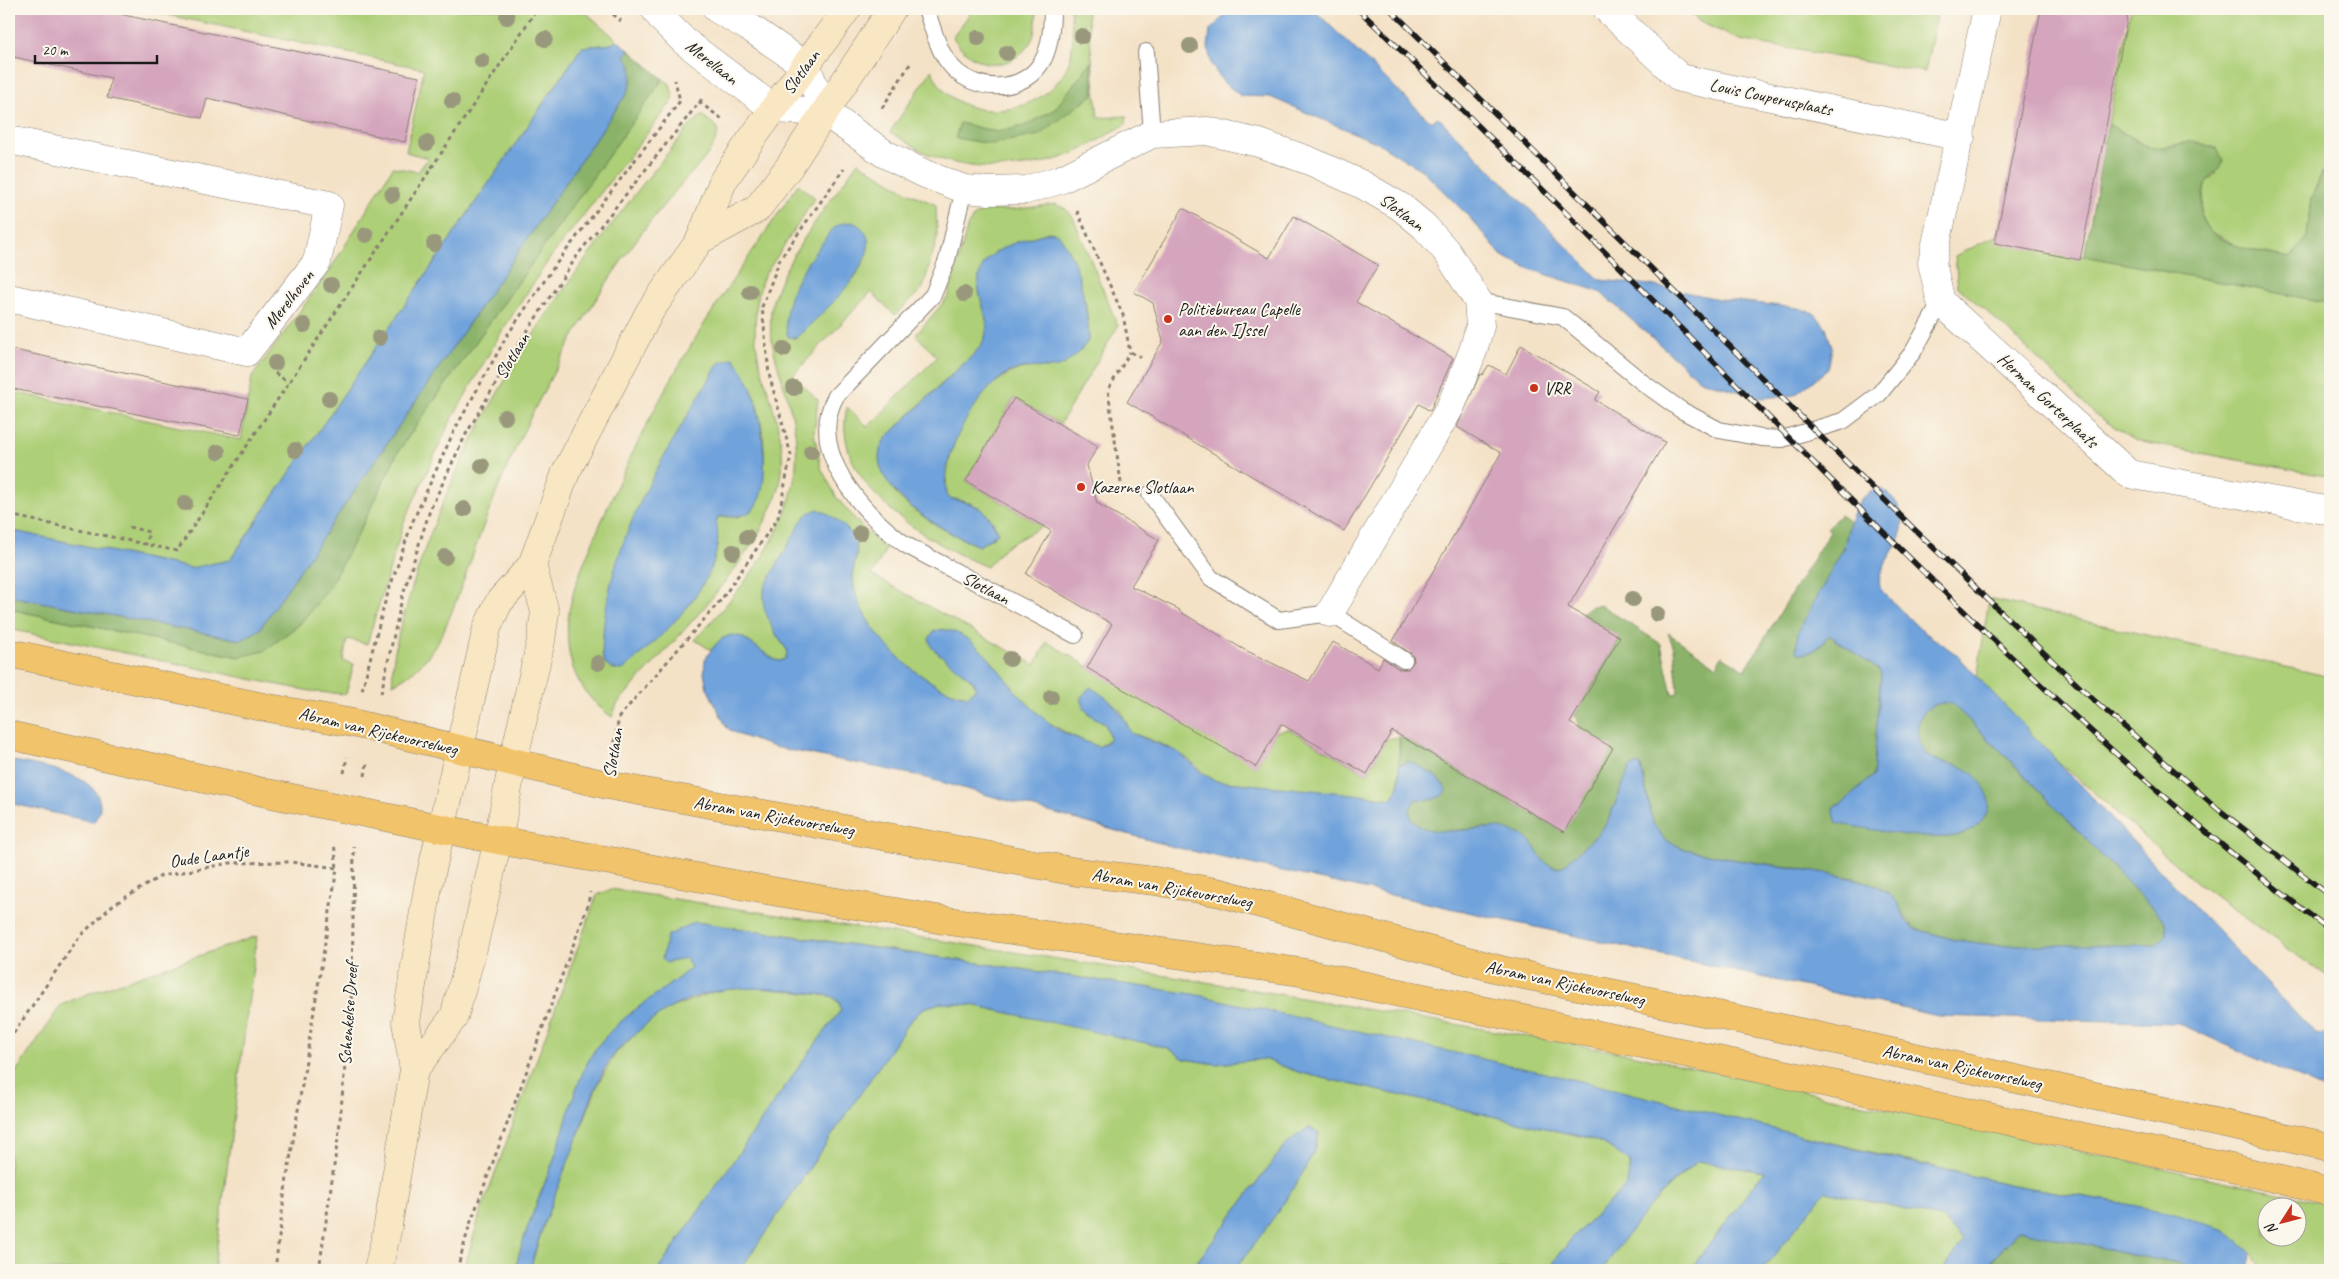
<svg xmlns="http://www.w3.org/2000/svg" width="2339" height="1279" viewBox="0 0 2339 1279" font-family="Caveat,sans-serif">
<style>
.green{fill:#adcf77;stroke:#64764a;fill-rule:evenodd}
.forest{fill:#8ab268;stroke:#536742}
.water{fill:#6fa2db;stroke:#465f7c}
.building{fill:#d4a5bd}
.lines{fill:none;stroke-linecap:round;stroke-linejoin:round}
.lane-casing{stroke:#887f72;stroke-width:18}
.street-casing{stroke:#887f72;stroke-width:29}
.secondary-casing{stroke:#887f72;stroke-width:29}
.primary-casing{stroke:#887f72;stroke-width:29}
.path{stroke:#887f72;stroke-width:3;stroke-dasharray:4 4;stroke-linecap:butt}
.lane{stroke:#fff;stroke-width:16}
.street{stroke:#fff;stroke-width:28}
.secondary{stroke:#f9e7c3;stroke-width:28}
.primary{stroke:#f1c36a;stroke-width:28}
.rail-casing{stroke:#1c1c1c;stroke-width:5.5}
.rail{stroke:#fbf7ec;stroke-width:4;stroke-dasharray:11;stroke-linecap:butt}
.tree{fill:#99987b}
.poi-dot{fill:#c8321e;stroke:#fbf7ec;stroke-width:2}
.labels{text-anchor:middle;stroke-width:4;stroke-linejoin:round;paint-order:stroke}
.street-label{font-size:18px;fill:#1c1c1c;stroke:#fbf7ec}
.poi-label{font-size:18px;fill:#1c1c1c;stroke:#fbf7ec;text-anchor:start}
</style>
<rect width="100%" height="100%" fill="#fbf7ec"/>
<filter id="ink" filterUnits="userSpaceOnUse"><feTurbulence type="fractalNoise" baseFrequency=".02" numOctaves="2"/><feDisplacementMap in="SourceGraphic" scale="10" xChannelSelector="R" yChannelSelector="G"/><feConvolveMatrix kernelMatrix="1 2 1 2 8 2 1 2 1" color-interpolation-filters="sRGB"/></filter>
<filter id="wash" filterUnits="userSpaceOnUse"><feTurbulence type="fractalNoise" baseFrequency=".0096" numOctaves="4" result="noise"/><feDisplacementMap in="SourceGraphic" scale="20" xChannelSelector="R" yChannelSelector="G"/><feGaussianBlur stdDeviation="1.12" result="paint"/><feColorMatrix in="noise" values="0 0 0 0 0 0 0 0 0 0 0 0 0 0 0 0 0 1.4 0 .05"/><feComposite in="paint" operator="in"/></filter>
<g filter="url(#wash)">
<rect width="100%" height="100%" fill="#f4e2c7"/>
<!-- green -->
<g class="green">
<polygon points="139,9 582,9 617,40 612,44 582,47 230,560 191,568 9,530 9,391 241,440 252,377 330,270 393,167 418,172 428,158 406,152 424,69"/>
<path d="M 973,9 L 1037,9 C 1036,22 1036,36 1028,46 C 1005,75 970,66 953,37 Z"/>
<path d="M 1070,9 L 1087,9 L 1098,118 L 1127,116 L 1126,124 C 1110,133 1095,143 1079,151 C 1035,171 975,174 930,155 C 916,149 903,139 890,132 L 932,70 C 953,131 1050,118 1069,62 C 1075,45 1072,27 1070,9 Z"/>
<polygon points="1686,9 1938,9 1925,72 1740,40 1700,22"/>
<polygon points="2131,9 2330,9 2330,170 2322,173 2311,198 2307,237 2290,258 2241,248 2208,230 2201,217 2205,183 2216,173 2193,141 2166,147 2149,148 2108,124"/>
<polygon points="663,79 670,84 674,99 550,258 502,331 448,426 404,522 367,644 347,639 343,661 354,664 346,694 316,692 274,684 9,629 9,609 239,657 361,528 399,450"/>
<path d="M 702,115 L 718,128 C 718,151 691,172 677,189 C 628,246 591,304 555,370 C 533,411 512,453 495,496 C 483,525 473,555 462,585 C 446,626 436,663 393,684 C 390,657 402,621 410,595 C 462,416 573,269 689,127 Z"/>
<path d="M 858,162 L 907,192 L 936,205 L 937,239 L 923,288 L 895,315 L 871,292 L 793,375 L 818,400 L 814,433 L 821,468 L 837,498 L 862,527 L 886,549 L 872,575 L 1035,665 L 1047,642 L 1256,766 L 1276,732 L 1289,729 L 1367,774 L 1387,739 L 1399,737 L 1399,785 L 1393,799 L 1216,781 C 1206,776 1202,771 1194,764 C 1179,750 1151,739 1131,733 L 1120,709 L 1088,714 L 1105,723 L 1110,738 L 1099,747 C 1073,737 1052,727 1032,709 C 1002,680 985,639 941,629 L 932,648 L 973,681 L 976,687 L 969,696 C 923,691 855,626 853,578 C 852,565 860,554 855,540 C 851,529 835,520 825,512 L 773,630 L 787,650 L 786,658 L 781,661 L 775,660 L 742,637 L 721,639 L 711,650 L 695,640 C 755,573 817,504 790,407 C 781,372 764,336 773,300 C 786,256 831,201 858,162 ZM 858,274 L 797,337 L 792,339 Z"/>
<path d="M 798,184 L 815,198 C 802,218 789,238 776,258 C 771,266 763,275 761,284 C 755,307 753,332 758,355 C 768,399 791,442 779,488 C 758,560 667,647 617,704 L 612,717 C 586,699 570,674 568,642 C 564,604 582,568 596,534 C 624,467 657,400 695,339 C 727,286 764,236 798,184 ZM 734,358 C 740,368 747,378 751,388 C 766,425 770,474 753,510 L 738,517 L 718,517 L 716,522 L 715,556 L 641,503 L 680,429 L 719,363 Z"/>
<path d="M 1055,204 L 1066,209 L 1073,217 L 1118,326 L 1060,424 L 1014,398 L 966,481 L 1043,526 L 1005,547 L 987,567 C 927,542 829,485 847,407 L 868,427 L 937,357 L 916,335 L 948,297 L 968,225 L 975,215 L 984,210 L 1013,210 ZM 1049,232 L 1086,303 L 1089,337 L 1088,342 C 1080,348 1063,365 1054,367 C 1046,370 1034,365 1024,368 C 984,379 956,423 949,463 C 948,470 943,490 949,497 C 951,499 956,499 959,500 C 980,505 987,511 997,529 L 995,536 L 979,546 C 955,537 897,507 889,481 C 885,469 887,451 886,438 C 908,416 930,395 952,374 C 961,365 973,357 980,347 C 990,332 988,320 982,304 C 965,253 1013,243 1049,232 Z"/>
<polygon points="2002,233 2000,240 2330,303 2330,477 2136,441 2096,415 2008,330 1958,287 1955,256"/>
<polygon points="1989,599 2330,677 2330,979 2198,884 1978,691 1976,685"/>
<path d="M 611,889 L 1231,986 L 1630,1054 L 2330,1204 L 2330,1270 L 2264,1270 L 2250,1252 L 2122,1203 L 2012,1185 L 1193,994 L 696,922 L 672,962 L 682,957 L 686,958 L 691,968 C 661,994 625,1012 600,1043 C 576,1072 568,1123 554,1159 C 540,1196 524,1231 515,1270 L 464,1270 L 479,1217 L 597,895 ZM 2266,1206 L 2296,1206 L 2296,1236 L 2266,1236 Z"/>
<polygon points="257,936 214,1270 9,1270 9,1082 61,1005 87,994"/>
<polygon points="755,987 831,996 839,1003 841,1010 802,1062 658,1270 530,1270 544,1223 598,1084 615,1054 647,1023 670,1008 719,990"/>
<polygon points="940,1003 972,1005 1128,1038 1168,1048 1185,1059 1216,1064 1264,1059 1301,1073 1589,1138 1606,1145 1631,1162 1627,1185 1572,1238 1548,1270 1235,1270 1281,1207 1314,1152 1283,1148 1191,1270 934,1270 927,1267 915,1270 740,1270 910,1021 924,1008"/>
<polygon points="1697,1161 1764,1172 1690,1270 1602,1270 1647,1207"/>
<polygon points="1825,1191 1944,1219 1963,1241 1942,1270 1762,1270"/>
</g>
<!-- forest -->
<g class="forest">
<path d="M 629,50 L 663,79 L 399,450 L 361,528 L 328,589 L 300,624 L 264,651 L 239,657 L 9,609 L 9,596 L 241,640 L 259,630 L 627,93 C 633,80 634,67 625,56 Z"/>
<polygon points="1091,62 1094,94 1039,135 992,144 955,138 960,123 997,132 1024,126 1054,110"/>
<path d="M 2108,124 L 2149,148 L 2166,147 L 2193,141 L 2216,148 L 2224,161 C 2220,168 2207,179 2205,185 C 2203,192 2199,212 2202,219 C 2212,246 2265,253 2290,258 L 2307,237 L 2311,198 L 2322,173 L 2330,170 L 2330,303 L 2084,256 Z"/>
<path d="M 1840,515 L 1850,522 L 1844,547 L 1823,589 L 1798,653 C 1815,655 1819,647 1829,635 L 1879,670 L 1881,674 L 1873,776 L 1844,802 L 1833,807 L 1837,823 L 1931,837 L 1948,837 L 1972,828 L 1956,765 C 1904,765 1905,699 1951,703 L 2001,751 L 2155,910 C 2168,924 2175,940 2150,947 L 1994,945 L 1955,940 L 1913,928 L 1889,893 L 1859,879 L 1797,868 L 1737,860 L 1684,849 L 1665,840 L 1653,823 L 1641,765 L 1630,767 L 1608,821 L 1600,832 L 1563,866 L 1557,868 C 1544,866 1536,853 1531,841 C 1519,837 1506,830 1494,828 C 1473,825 1413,845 1409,810 L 1416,799 L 1436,799 L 1408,761 L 1399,765 L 1400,736 L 1564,832 L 1579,726 L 1575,715 L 1620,638 L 1581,614 C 1587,607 1593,604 1602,606 L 1661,644 L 1672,694 L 1678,693 L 1674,648 L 1668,633 L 1716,666 L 1722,656 L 1745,670 L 1830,531 L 1827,528 Z"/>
<polygon points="2018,1230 2188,1266 2191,1270 1985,1270"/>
</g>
<!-- water -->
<g class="water">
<polygon points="1231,9 1313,9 1431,122 1438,117 1600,280 1650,285 1719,299 1798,308 1814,313 1826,327 1832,348 1828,369 1795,395 1761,398 1700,380 1600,292 1530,269 1502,256 1468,216 1423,171 1380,144 1270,97 1241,96 1223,82 1211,64 1208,47 1210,30"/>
<path d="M 617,40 L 629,50 L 625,56 C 634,67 633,80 627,93 L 259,630 L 241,640 L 9,596 L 9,530 L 191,568 L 230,560 L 582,47 L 612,44 Z"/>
<path d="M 852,222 C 904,244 817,318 797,337 L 788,337 C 778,305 804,264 824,241 C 827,236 832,229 837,226 C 840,223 847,223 852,222 Z"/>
<path d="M 1050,232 L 1058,234 C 1081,264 1085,301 1089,337 C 1085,349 1065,368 1052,368 C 1036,368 1023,365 1008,373 C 977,390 937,459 947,494 C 949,501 965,501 971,504 C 986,510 991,519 998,533 L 979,546 C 947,534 853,482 886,438 C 908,417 930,395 953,374 C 961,365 973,357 980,347 C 990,332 987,320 982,303 C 965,252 1013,243 1050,232 Z"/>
<path d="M 734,358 C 740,367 747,377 751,388 C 761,413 775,492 751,511 C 741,519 730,514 718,517 L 716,522 C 730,578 660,638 623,670 C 598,670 602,654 603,635 C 609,536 669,447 719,363 Z"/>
<path d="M 1880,489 C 1888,492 1893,497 1897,504 C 1919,538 1870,564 1881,590 L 1920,629 L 1956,654 L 2316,1035 L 2330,1033 L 2330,1092 L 2178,1023 L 1938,1016 L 1174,847 L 916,775 L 774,747 L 739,735 L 727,728 L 707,688 L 704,673 L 705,660 L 711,650 L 721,639 L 731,635 L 742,637 L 775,660 L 781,661 L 786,658 L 787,650 L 773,630 L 764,608 L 764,588 L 802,520 L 809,513 L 818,509 C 830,514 850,528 855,540 C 860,554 852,564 853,578 C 854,625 924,692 969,696 L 976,687 L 973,681 L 932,648 L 929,639 L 934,631 C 964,622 993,663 1009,683 C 1021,698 1035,711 1050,724 C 1064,735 1082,740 1099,747 L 1106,743 L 1110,737 L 1105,723 C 1092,716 1083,713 1081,697 L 1090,687 C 1114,702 1119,708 1131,733 L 1178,752 L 1202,773 L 1216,781 L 1354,794 L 1391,799 L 1393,798 L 1399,785 L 1399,765 L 1411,762 C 1419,766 1464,788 1437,798 C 1431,801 1422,799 1416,799 L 1409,810 C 1412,845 1478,825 1500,828 C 1508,830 1526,835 1531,842 C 1539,853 1543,866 1557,868 L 1563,866 L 1600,832 L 1608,821 L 1630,767 L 1639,764 L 1641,767 L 1653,823 L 1665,840 L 1684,849 L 1737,860 L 1828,873 L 1871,883 L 1889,893 L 1897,902 L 1907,922 L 1913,928 L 1955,940 L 1994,945 L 2156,945 L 2166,935 L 2165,921 L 2001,751 L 1951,703 C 1917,700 1907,736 1930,758 C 1942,764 1958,763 1969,771 C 2006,799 1986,835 1946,837 C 1911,839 1874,829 1839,824 L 1836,821 L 1833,808 L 1844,802 L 1873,776 L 1881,674 L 1879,670 L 1829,635 C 1819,646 1815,655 1798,653 L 1796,650 L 1798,632 L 1844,547 L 1850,522 L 1860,500 L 1871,491 Z"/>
<path d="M 9,760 C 35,766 102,772 100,808 C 100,812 96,818 94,822 L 9,803 Z"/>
<path d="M 695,922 L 1193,994 L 1585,1082 L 1871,1153 L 2012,1185 L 2122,1203 L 2179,1215 L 2225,1230 L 2250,1252 L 2249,1265 L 2245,1270 L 2191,1270 L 2187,1266 L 2018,1230 L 1984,1270 L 1942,1270 L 1963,1241 L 1944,1219 L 1826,1191 L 1762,1270 L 1690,1270 L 1764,1172 L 1697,1161 C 1658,1191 1631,1230 1602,1270 L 1548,1270 L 1572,1238 L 1627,1185 L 1630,1162 L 1606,1145 L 1589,1138 L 1301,1073 L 1264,1059 L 1216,1064 L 1184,1059 L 1168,1048 L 972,1005 L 940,1003 L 924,1008 L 910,1021 L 740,1270 L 658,1270 L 802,1062 L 841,1010 L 839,1002 L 831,996 C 757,986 702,977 641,1029 C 627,1040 614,1052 605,1068 C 592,1093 583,1122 573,1149 C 558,1189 540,1228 530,1270 L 515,1270 C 524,1231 540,1197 554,1159 C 567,1123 576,1073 600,1043 C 625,1012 661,993 691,968 L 686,958 L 666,963 L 662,959 L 667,936 Z"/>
<path d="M 1310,1127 L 1319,1133 C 1316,1166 1256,1241 1235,1270 L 1191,1270 L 1283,1148 L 1296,1136 Z"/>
</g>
<g id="blocks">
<!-- building -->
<g class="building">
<polygon points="9,9 95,9 419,77 405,142 207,98 202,118 107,98 111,78 9,56"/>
<polygon points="2041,9 2129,9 2080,260 1995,243"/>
<polygon points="1183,208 1269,258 1294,216 1378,265 1356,302 1453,358 1430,411 1419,404 1344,531 1127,402 1163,341 1153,303 1134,292"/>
<polygon points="1521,345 1600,392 1595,400 1665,442 1568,607 1620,637 1570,723 1613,748 1564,832 1392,731 1367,774 1281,724 1256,767 1087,668 1112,624 1026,574 1051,531 966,481 1014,398 1098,446 1087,465 1097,503 1159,540 1131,586 1180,610 1179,611 1243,649 1309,681 1333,642 1378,668 1383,658 1399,669 1408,669 1414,661 1413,655 1393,641 1501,453 1457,427 1480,374 1482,375 1489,365 1506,374"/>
<polygon points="9,349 248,399 240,435 9,388"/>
</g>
</g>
</g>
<g filter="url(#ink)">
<use href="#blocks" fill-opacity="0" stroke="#887f72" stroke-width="1"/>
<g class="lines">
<defs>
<g id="lane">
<path d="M 926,9 C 932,25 937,48 948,62 C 971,94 1025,96 1044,58 C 1051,43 1052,25 1052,9"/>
<polyline points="1146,52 1152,134"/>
<path d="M 964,189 L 947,260 L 933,295 L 836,396 C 805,451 864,515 906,545 L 1075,635"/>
<polyline points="1478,301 1563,317 1642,382 1681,410 1719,430 1762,438 1782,439 1843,421 1879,394 1913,352 1941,302"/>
<polyline points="1150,494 1211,578 1279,620 1330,613 1404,660"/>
</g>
<g id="street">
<polyline points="655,9 662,19 684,41 774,109 825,112 885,154 925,174 964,189 989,191 1026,190 1062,179 1152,134 1207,131 1259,143 1310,161 1363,185 1401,207 1424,226 1447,252 1478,301 1480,326 1473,351 1451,406 1330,613"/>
<polyline points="717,9 752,29 806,66 825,112"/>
<polyline points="1607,9 1680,78 1961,137"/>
<polyline points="1987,9 1932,263 1941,302 2129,474 2330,511"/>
<polyline points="9,140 329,205 317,262 247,352 9,298"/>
</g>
<g id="secondary">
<polyline points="700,240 757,209 789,167 892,9"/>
<polyline points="414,1070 454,1017 473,948 498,840 513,762 541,641 545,612 532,565"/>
<polyline points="378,1270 387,1231 414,1070 406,1022 428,887 487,628 499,602 532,565 566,472 650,311 700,240 723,181 751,140 847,9"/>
</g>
<g id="primary">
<polyline points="9,653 258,706 353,723 607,785 1077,872 1155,881 1221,893 1505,971 1776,1027 2330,1147"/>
<polyline points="9,735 267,793 498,840 766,890 949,921 1300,972 2236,1169 2330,1192"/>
</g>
</defs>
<!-- lane casing -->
<use href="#lane" class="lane-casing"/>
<!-- street casing -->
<use href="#street" class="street-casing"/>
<!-- secondary casing -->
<use href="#secondary" class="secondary-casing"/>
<!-- primary casing -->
<use href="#primary" class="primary-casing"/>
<!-- path -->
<g class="path">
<polyline points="607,9 621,21"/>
<polyline points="699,102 722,119"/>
<polyline points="882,108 912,61"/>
<polyline points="1077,211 1123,315 1130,352 1145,359"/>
<polyline points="275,373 289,383"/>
<polyline points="1121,483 1108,390 1130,352"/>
<polyline points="9,515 177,551 537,9"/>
<polyline points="129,527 149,532 146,545"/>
<polyline points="362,690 385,602 412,523 454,431 508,334 556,264 680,101 675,80"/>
<polyline points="381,693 403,594 430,510 465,436 520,342 579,253 702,99"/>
<polyline points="613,750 619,717 721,600 778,518 791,455 769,374 762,307 780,259 844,169"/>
<polyline points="344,773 347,757"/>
<polyline points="365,776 367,762"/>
<polyline points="9,1040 79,937 113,905 161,876 230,863 291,862 337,868"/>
<polyline points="275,1270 284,1197 337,868 334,843"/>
<polyline points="319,1270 339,1131 352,989 354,847"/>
<polyline points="457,1270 469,1227 588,905 590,892"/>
</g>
<!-- lane -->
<use href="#lane" class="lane"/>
<!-- street -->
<use href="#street" class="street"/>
<!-- secondary -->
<use href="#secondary" class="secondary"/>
<!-- primary -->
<use href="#primary" class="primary"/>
<defs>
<g id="rail">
<path d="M 1358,9 C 1516,160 1668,316 1821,470 C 1983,632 2146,793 2330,930"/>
<polyline points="1390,9 1914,529 2087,694 2218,809 2330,896"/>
</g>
</defs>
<!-- rail casing -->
<use href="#rail" class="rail-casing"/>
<!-- rail -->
<use href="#rail" class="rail"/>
</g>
<!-- trees -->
<g class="tree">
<circle cx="507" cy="17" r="8"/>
<circle cx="1082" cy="36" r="8"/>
<circle cx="978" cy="38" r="8"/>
<circle cx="545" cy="39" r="8"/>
<circle cx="1190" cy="46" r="8"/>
<circle cx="1007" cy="53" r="8"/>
<circle cx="482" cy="61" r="8"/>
<circle cx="452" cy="101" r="8"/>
<circle cx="427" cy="143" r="8"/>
<circle cx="392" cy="195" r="8"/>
<circle cx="366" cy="235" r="8"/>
<circle cx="434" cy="244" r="8"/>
<circle cx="331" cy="285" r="8"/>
<circle cx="750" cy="292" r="8"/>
<circle cx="964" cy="294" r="8"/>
<circle cx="304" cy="325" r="8"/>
<circle cx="379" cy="338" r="8"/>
<circle cx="784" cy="349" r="8"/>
<circle cx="275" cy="363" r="8"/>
<circle cx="794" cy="388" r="8"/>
<circle cx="329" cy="399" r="8"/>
<circle cx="505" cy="417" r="8"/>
<circle cx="295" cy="450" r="8"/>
<circle cx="218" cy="452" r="8"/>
<circle cx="811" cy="452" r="8"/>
<circle cx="482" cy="466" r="8"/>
<circle cx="185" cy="503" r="8"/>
<circle cx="464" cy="509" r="8"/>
<circle cx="860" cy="533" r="8"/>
<circle cx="747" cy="537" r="8"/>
<circle cx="733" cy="552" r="8"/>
<circle cx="445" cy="557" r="8"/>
<circle cx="1633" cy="599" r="8"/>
<circle cx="1657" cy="614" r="8"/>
<circle cx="1010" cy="659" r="8"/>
<circle cx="598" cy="663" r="8"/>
<circle cx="1051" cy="697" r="8"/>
</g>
</g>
<!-- markers -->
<g class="poi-dot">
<circle cx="1168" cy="319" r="5"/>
<circle cx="1534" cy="388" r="5"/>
<circle cx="1081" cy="487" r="5"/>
</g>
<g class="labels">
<!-- street labels -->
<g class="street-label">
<text transform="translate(712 62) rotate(38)" y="6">Merellaan</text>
<text transform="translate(801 72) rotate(-54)" y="6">Slotlaan</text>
<text transform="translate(1771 97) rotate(12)" y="6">Louis Couperusplaats</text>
<text transform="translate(1402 212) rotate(37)" y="6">Slotlaan</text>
<text transform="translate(289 299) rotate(-52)" y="6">Merelhoven</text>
<text transform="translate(512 356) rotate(-59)" y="6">Slotlaan</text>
<text transform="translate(2048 400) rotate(43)" y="6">Herman Gorterplaats</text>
<text transform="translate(986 588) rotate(28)" y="6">Slotlaan</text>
<text transform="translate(378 731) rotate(13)" y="6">Abram van Rijckevorselweg</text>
<text transform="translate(613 753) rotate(-80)" y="6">Slotlaan</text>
<text transform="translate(774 816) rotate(10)" y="6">Abram van Rijckevorselweg</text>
<text transform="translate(209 856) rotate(-8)" y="6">Oude Laantje</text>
<text transform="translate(1172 888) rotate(10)" y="6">Abram van Rijckevorselweg</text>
<text transform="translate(1565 983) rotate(12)" y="6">Abram van Rijckevorselweg</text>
<text transform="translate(348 1014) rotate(-86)" y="6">Schenkelse Dreef</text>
<text transform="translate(1962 1067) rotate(12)" y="6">Abram van Rijckevorselweg</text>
</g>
<!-- poi labels -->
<g class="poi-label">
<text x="1178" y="315">Politiebureau Capelle<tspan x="1178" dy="21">aan den IJssel</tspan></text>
<text x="1544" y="394">VRR</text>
<text x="1091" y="493">Kazerne Slotlaan</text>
</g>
</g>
<!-- margin -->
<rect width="2339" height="1279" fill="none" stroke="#fbf7ec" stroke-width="30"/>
<!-- north arrow -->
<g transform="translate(2282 1222) rotate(234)"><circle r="24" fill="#fbf7ec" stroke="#a29f99"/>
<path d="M0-4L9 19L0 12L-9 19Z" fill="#c8321e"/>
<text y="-8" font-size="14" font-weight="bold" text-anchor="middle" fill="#1c1c1c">N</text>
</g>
<!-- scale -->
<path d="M35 55v8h122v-8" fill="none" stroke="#1c1c1c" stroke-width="2.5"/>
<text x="42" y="55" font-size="15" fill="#1c1c1c" stroke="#fbf7ec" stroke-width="4" paint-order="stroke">20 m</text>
</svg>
